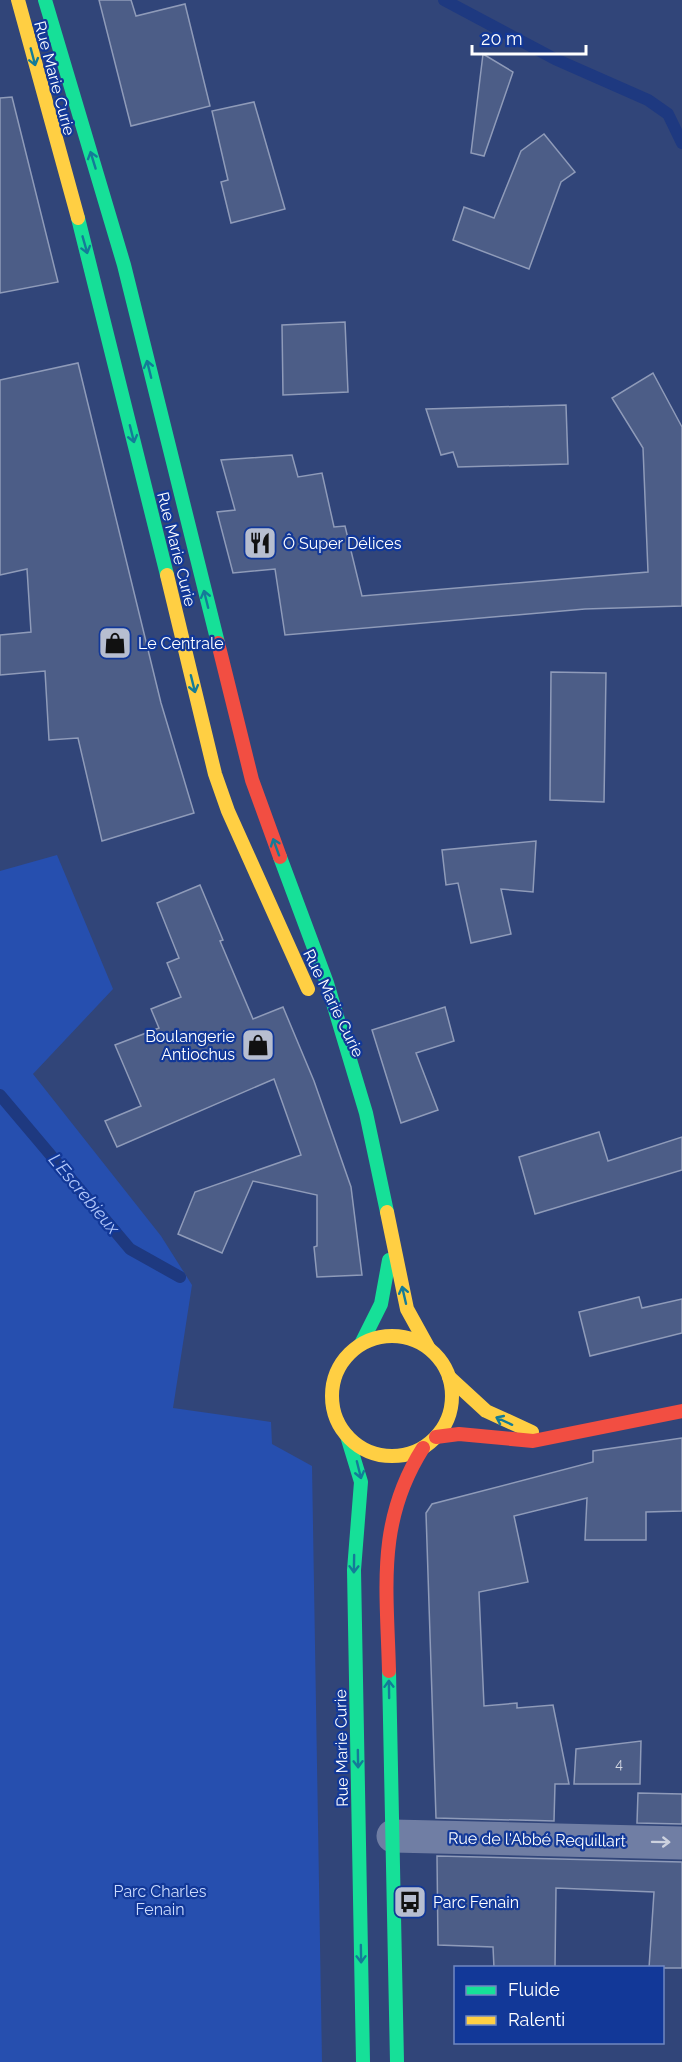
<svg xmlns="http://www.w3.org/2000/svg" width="682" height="2062" viewBox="0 0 682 2062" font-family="Raleway,sans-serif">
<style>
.green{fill:#264faf}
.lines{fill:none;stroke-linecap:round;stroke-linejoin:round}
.stream{stroke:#1e3980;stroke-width:12}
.building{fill:#4c5d87;stroke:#8f9bb9;stroke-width:1.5}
.street{stroke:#707ea4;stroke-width:33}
.fast{stroke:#16e098;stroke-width:14}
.slow{stroke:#ffcf43;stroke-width:14}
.jam{stroke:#f24e42;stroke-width:14}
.oneway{stroke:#147b98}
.oneway2{stroke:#cdd2df}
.labels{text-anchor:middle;stroke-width:4.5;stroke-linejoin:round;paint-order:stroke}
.number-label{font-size:14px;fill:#d2d6e1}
.street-label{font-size:16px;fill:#fff;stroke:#123898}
.poi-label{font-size:16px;fill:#fff;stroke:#123898;text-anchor:start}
.park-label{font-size:16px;fill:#ccdbfd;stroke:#123898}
.water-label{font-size:18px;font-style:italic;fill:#b0c6fa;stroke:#123898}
</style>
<rect width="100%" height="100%" fill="#314579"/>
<!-- green -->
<polygon class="green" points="57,855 113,989 33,1074 161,1236 192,1285 173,1408 271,1422 272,1444 312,1466 322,2062 0,2062 0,871"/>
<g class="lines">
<!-- stream -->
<g class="stream">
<polyline points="444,0 555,59 648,100 668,114 682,143"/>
<polyline points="0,1095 130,1249 180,1277"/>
</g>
</g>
<!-- building -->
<g class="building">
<polygon points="99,0 131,0 136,16 185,4 210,106 131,126"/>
<polygon points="483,54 513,72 484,156 471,153"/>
<polygon points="12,97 58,282 0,293 0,98"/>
<polygon points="254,102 285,209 231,223 221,182 228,180 212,111"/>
<polygon points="544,134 575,172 561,182 529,269 453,240 464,207 494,218 521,151"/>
<polygon points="345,322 348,392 283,395 282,325"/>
<polygon points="78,363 161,703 194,813 102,841 78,738 49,740 45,671 0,675 0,635 31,632 27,569 0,575 0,380"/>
<polygon points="653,373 682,427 682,606 585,609 285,635 275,569 233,573 217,512 235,510 221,460 292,455 298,477 322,473 334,527 345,526 362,596 648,572 643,448 612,398"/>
<polygon points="566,405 568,464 458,467 453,452 441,455 426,409"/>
<polygon points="551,672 606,673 604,802 550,800"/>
<polygon points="536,841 533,892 501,889 511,934 471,943 458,883 446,885 442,850"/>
<polygon points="200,885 223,940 220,941 253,1019 283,1007 314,1081 351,1187 362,1275 317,1277 314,1247 317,1246 317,1195 253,1181 222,1253 178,1234 195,1192 301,1155 274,1079 117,1147 105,1121 141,1106 115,1045 159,1028 151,1009 181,997 167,963 179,958 157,903"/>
<polygon points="445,1007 454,1041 416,1053 438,1110 401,1123 372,1030"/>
<polygon points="599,1132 608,1161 682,1137 682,1170 535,1214 519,1157"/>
<polygon points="639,1297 642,1308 682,1299 682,1333 590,1356 579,1312"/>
<polygon points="682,1438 682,1511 646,1512 646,1540 585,1540 587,1498 514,1516 528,1582 479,1592 484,1706 517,1703 517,1708 553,1705 569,1784 555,1784 554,1821 436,1818 426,1513 432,1504 593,1462 593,1451"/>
<polygon points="641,1741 640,1784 574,1784 576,1749"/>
<polygon points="638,1793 682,1794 682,1824 637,1823"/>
<polygon points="437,1856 682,1862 682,1968 649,1968 654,1892 556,1888 555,1968 494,1968 493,1947 438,1945"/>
</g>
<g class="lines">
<!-- street -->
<polyline class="street" points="393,1836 682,1843"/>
<!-- fast -->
<g class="fast">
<polyline points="45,0 124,265 218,643"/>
<polyline points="78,218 167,575"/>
<polyline points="280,857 327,983 366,1113 387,1212"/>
<polyline points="361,1344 381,1304 389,1260"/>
<polyline points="347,1436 361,1482 354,1570 363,2062"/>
<polyline points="389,1671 397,2062"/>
</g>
<!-- slow -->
<g class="slow">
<polyline points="18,0 78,218"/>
<polyline points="167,575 215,774 228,811 308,989"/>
<polyline points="387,1212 407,1309 428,1347"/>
<circle cx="392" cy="1396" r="60"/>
<polyline points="449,1377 486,1411 532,1432"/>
</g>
<!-- jam -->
<g class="jam">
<polyline points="218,643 252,780 280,857"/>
<polyline points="436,1437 459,1434 533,1441 682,1411"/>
<path d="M 389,1671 C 387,1588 376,1522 423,1448"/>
</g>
</g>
<!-- one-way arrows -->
<defs><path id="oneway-shaft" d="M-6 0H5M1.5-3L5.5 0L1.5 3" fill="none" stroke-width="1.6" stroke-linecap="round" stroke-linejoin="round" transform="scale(1.5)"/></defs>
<g class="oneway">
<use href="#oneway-shaft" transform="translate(33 57) rotate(75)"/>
<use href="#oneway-shaft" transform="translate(93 160) rotate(-107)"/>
<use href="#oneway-shaft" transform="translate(85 245) rotate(74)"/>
<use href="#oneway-shaft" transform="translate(149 369) rotate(-104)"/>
<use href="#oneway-shaft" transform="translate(132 434) rotate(76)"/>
<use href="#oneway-shaft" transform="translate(206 599) rotate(-104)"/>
<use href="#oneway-shaft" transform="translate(193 684) rotate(76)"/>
<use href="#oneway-shaft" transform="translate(276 847) rotate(-110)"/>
<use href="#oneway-shaft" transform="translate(404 1295) rotate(-103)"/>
<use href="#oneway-shaft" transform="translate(504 1421) rotate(-155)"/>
<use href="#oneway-shaft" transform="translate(359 1470) rotate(76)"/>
<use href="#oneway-shaft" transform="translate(354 1564) rotate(91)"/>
<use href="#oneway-shaft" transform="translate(389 1689) rotate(-91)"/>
<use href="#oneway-shaft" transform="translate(358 1759) rotate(89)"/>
<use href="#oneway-shaft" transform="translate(361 1954) rotate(89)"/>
</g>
<use class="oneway2" href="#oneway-shaft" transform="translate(661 1842) rotate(1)"/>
<!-- icons -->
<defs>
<symbol id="restaurant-square" viewBox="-11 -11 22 22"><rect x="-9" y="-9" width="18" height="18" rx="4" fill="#b7bed0" stroke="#123898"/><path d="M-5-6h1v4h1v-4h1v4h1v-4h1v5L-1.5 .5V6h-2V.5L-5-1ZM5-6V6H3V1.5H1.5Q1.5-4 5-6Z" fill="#111"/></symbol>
<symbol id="shop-square" viewBox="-11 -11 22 22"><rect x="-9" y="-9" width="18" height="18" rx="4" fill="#b7bed0" stroke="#123898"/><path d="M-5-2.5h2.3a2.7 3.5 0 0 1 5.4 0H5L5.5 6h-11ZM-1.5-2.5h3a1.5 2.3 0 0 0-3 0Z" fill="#111"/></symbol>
<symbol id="bus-square" viewBox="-11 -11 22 22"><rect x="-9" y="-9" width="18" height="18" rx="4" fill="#b7bed0" stroke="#123898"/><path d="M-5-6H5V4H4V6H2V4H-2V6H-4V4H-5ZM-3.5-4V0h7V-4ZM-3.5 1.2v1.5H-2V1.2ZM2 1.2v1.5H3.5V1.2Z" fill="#111"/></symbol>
</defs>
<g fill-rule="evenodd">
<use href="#restaurant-square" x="241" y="524" width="38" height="38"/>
<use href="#shop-square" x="96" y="624" width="38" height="38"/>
<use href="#shop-square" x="239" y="1026" width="38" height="38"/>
<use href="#bus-square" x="391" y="1883" width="38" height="38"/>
</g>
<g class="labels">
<!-- number labels -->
<g class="number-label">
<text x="619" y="1769">4</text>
</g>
<!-- street labels -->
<g class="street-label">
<text transform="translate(55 78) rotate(75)" y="6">Rue Marie Curie</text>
<text transform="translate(177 549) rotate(76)" y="6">Rue Marie Curie</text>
<text transform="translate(334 1003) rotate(64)" y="6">Rue Marie Curie</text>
<text transform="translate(341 1748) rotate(-91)" y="6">Rue Marie Curie</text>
<text transform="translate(537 1839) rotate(1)" y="6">Rue de l'Abbé Requillart</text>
</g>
<!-- poi labels -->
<g class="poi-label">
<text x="283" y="549">Ô Super Délices</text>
<text x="138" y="649">Le Centrale</text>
<text x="235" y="1042" text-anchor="end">Boulangerie<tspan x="235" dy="18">Antiochus</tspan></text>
<text x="433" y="1908">Parc Fenain</text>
</g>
<!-- park labels -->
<g class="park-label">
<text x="160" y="1897">Parc Charles<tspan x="160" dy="18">Fenain</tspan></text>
</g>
<!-- water labels -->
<g class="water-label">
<text transform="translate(84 1194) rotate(50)" y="6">L'Escrebieux</text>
</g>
</g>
<!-- legend -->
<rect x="454" y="1966" width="210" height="78" fill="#123898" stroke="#7188c1" stroke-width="1.5"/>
<rect x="466" y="1986" width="30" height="9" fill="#16e098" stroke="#7188c1" stroke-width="1.5"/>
<text x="508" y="1996" font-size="18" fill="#ffffff">Fluide</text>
<rect x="466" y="2016" width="30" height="9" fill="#ffcf43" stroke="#7188c1" stroke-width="1.5"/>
<text x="508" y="2026" font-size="18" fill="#ffffff">Ralenti</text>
<!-- scale -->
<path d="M472 45v9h114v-9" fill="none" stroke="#ffffff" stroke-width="3"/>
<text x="481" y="45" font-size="18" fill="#ffffff" stroke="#123898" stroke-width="4.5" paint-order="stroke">20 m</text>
</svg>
